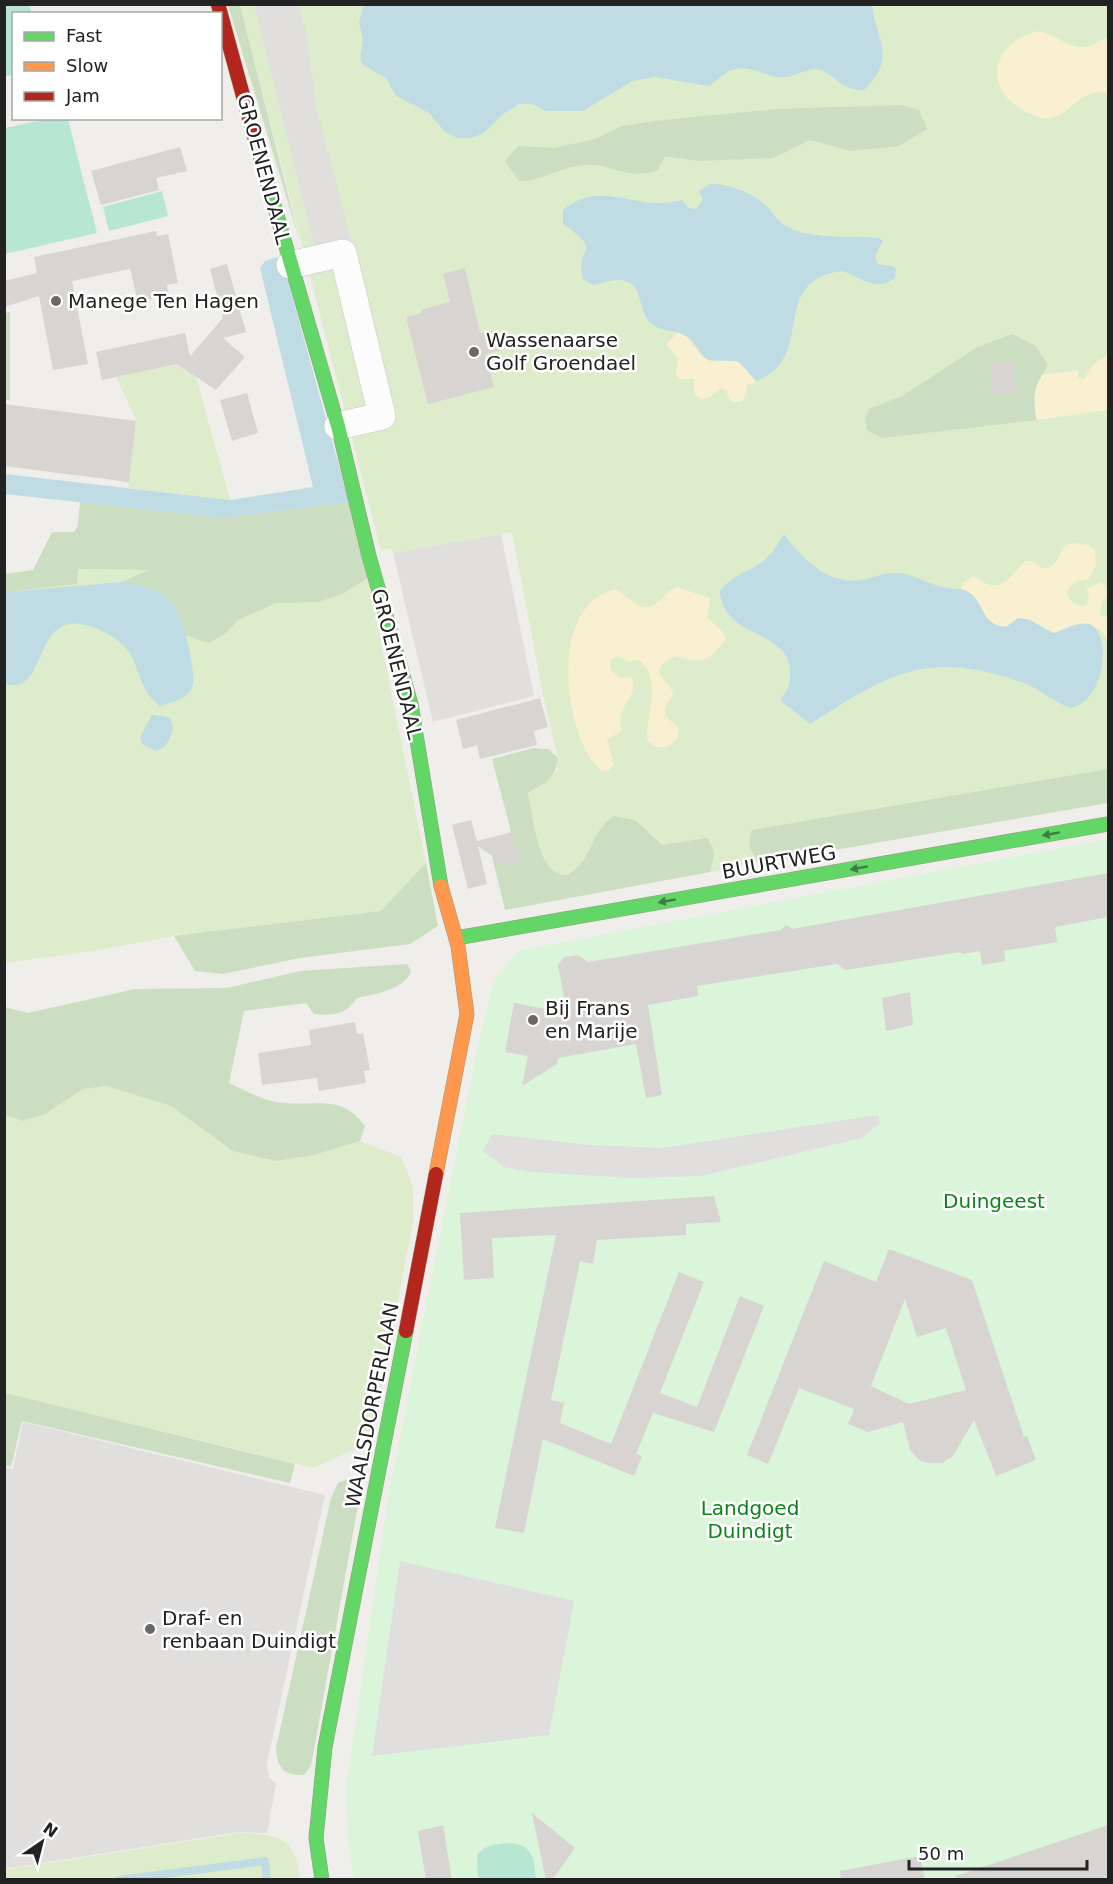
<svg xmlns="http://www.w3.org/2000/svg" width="1113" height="1884" viewBox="0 0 1113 1884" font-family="'DejaVu Sans',sans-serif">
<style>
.grass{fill:#ddeccb}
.forest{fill:#cbdec1}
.sand{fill:#f8f0d0}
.park{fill:#daf5da}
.pitch{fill:#b7e6d2}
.parking{fill:#e0dfde}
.water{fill:#bfdbe3}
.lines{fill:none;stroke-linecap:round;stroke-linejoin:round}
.stream{stroke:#bfdbe3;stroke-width:8}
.building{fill:#d7d4d2;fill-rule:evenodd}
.street-casing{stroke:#c9c8c7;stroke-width:28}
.fast-casing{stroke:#999a82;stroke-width:15}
.slow-casing{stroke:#999a82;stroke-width:15}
.jam-casing{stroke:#999a82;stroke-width:15}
.street{stroke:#fdfcfc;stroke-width:27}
.fast{stroke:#63d668;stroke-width:14}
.slow{stroke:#ff974d;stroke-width:14}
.jam{stroke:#b3261e;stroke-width:14}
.oneway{fill:#427c45}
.poi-dot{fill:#6a6968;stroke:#fff;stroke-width:2}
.labels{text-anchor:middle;stroke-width:5;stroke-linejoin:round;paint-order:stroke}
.street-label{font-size:20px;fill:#222;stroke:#fff}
.poi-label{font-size:20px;fill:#222;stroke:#fff;text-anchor:start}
.park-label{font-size:20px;fill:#0c8416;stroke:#fff}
</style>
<rect width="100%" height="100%" fill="#f0eeeb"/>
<!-- grass -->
<g class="grass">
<path d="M 240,5 L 1108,5 L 1108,781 L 751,852 L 759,863 L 710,872 L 715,857 L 582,864 L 567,875 C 537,877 533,814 528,791 L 541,787 L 557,770 L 558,758 L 543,695 L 512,532 L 393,553 L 391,548 L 381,550 Z"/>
<polygon points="184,363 196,377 230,500 128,488 136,419 116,377"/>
<polygon points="47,569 153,570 368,578 426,863 382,911 174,936 99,950 5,963 4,574"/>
<polygon points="107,1086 171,1106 233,1151 275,1161 314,1155 360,1141 401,1157 413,1187 413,1222 372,1437 367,1444 313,1468 5,1393 5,1115 23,1121 45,1114 83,1089"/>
<path d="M 239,1833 C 279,1835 295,1836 300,1879 L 5,1879 L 5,1870 Z"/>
</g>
<!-- forest -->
<g class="forest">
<polygon points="228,5 240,5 300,242"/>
<path d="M 901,105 L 919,110 L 927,129 L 899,146 L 851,151 L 810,140 L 773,158 L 699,161 L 665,156 L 657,171 C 626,179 619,167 592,165 C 568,163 544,181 519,181 L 505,161 L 518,146 L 554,148 L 595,139 L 622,126 L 654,121 L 776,109 Z"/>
<polygon points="10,312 10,400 4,400 5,313"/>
<path d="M 1012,334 L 1036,346 L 1048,365 C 1035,387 1032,395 1037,420 L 882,438 L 867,430 L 865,419 L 869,409 L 902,396 L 976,348 Z"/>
<path d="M 80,502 L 222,518 L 349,502 L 368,578 L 342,594 L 318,602 L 276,603 L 238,620 L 225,634 L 208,643 L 185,635 C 171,593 164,590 121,582 L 150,570 L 78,569 L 77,584 L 5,592 L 4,574 L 33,570 L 52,532 L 74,532 L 78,525 Z"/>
<path d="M 533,748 L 549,749 L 558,758 C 556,777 546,785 528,792 C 533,814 537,877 567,875 C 594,861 590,830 614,816 L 635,820 L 662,845 L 707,838 C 716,851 715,857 710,872 L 505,910 L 490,849 L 514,843 L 492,759 Z"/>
<path d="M 1108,769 L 1108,803 L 759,863 C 750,851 747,845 752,830 Z"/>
<polygon points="426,863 438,926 410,944 300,958 223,974 195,971 174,936 381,911"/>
<path d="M 407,964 L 411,971 C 404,990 375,994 357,998 C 346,1015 333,1016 314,1014 L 306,1003 L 244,1011 L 229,1083 C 246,1091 266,1102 285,1103 C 318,1106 342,1094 365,1126 L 360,1141 L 314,1155 L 275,1161 L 233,1151 L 171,1106 L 107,1086 L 83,1089 L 45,1114 L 23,1121 L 5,1115 L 5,1007 L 28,1013 L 135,989 L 226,988 L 301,971 Z"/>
<polygon points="5,1393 295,1464 290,1483 22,1421 11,1467 5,1465"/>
<path d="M 350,1478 L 362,1483 L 311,1766 L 304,1775 C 284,1776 277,1768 276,1748 L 331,1498 L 338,1483 Z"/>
</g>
<!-- sand -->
<g class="sand">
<path d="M 1037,31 C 1054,34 1068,48 1086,47 C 1094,46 1100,39 1108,38 L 1108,93 C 1073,86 1068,129 1035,116 C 984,97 984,47 1037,31 Z"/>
<path d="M 678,332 C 691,338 692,345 701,355 C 719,373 734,343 756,382 L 747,385 L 746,395 L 741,402 L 732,402 L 725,390 L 721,388 L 709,398 L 700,399 L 694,394 L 694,379 L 680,379 L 676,375 L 678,358 L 666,345 Z"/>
<path d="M 1108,354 L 1108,410 L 1037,420 C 1033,403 1033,390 1042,375 L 1078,370 L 1078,377 L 1083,380 L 1095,363 Z"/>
<path d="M 1072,543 L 1088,545 L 1095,550 L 1096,565 L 1089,579 C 1078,580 1074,582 1067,591 C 1069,602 1075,606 1086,606 L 1089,601 L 1087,588 L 1102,582 L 1108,592 L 1101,604 L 1100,615 L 1108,616 L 1108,639 L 1099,629 L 1053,633 L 1030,620 L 1018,618 L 1006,627 C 979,624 985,601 962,590 L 961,584 L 973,576 C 1002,596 1006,581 1025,561 L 1032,561 L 1044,569 C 1058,566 1058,555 1065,545 Z"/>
<path d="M 677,587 L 710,598 L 707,617 L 724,633 L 726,639 C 709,663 702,663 675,656 L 664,662 L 659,671 C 662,681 672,685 673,695 L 665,708 L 665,716 L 679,728 L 677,739 L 666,748 L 654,746 L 647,739 C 647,713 662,677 639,660 L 629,662 L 618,656 L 610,660 L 611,670 L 620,678 L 631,677 C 638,693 627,698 622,712 C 619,718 621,725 621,731 L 607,740 L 614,765 L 608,771 L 600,770 C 563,735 547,603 616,589 C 628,596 643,617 658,602 C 666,595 667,591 677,587 Z"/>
</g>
<!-- park -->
<polygon class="park" points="1108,839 1108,1879 354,1879 348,1841 346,1787 389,1492 476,1054 494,981 517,951"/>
<!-- pitch -->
<g class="pitch">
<polygon points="5,4 30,5 31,13 14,14 13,75 5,76"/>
<polygon points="46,119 68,119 97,233 5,254 5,128"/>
<polygon points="162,191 168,216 109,231 103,207"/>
<path d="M 509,1843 C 533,1844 534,1859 536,1879 L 478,1879 L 477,1855 C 485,1845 496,1844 509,1843 Z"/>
</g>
<!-- parking -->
<g class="parking">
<polygon points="254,5 299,5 307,38 316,106 365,293 339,267 321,273"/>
<polygon points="501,534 534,696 433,722 393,553"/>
<polygon points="878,1115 880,1123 862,1138 701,1176 630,1178 532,1172 504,1167 483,1151 492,1134 590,1145 662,1148"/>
<polygon points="23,1422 325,1495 267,1763 269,1777 276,1784 267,1833 238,1832 5,1869 4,1467 13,1469"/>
<polygon points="400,1561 574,1601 549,1735 372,1756"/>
</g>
<!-- water -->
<g class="water">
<path d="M 364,5 L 872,5 C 876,42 898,56 864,90 C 841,89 840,80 823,71 C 809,64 793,80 778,77 C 762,75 749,64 732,70 C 724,73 716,81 709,86 L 655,77 L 632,81 L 583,111 L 546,111 L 532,104 L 519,104 L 503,114 L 485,132 L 472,138 L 457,138 L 445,132 L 429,113 L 396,96 L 386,78 L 363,65 L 360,59 L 363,39 L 359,22 Z"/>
<path d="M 710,184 C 728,183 756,194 768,208 C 776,217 780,224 792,229 C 820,240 850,235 879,238 L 883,241 C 879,251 872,252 878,264 L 892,266 L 896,269 L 895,278 C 875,293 862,277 842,271 C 766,281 819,357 756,381 L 738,361 L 708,360 C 698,353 696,341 686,336 C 674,329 662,333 651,323 C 636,310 646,284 621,280 C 612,279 602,284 593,285 L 583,279 C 574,245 606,254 563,224 L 563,210 C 601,177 637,213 682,200 L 688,208 L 696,209 L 703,199 L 699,191 Z"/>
<polygon points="281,256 349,502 222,518 5,494 5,474 230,500 313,487 260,268 265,261"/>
<path d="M 784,534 C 803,560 828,585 862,580 C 873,578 883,573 894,573 C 911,572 925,583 942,587 C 949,589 957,588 964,590 C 987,599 977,624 1006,627 L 1018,618 L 1030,620 L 1053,633 C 1065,630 1076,621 1089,624 C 1113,632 1105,703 1070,708 C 1052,701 1039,688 1021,682 C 927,649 888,674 810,724 L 780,700 C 787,692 790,685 790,675 C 793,628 722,640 720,591 C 735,572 747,574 763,561 C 772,555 778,543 784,534 Z"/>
<path d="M 121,582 C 138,585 156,587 169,599 C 182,610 198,673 192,688 C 187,699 170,703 160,706 C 126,678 150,650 95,628 C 29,602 52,696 5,684 L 5,592 Z"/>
<path d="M 152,715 L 169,717 L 173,726 C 172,736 167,748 156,751 L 142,744 L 140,737 Z"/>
</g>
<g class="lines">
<!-- stream -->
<polyline class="stream" points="119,1880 265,1861 267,1880"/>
</g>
<!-- building -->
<g class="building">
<polygon points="180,147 187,171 156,178 159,190 101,205 91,171"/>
<polygon points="156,231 157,236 168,234 178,283 167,285 169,295 138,302 130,269 72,281 88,364 53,370 39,296 4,307 4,281 37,273 34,257"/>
<polygon points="227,264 246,332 223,338 245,357 216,390 177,364 102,380 96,352 185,333 190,356 223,318 210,269"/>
<polygon points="465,268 480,333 494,330 500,351 485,354 494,387 428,404 406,317 422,313 421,310 450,302 443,274"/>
<polygon points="1012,361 1016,393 994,395 991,364"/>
<polygon points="247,393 258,433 232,441 220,400"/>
<polygon points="4,404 136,421 129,482 4,466"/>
<polygon points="540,698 548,727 534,731 537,745 480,759 477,745 463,749 456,720"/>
<polygon points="471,820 477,841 512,832 520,863 506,866 478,846 487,884 468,889 452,825"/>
<polygon points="1108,873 1108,917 1055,927 1057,942 1004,951 1005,961 982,965 980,951 962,954 961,952 845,970 837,964 697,986 698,996 648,1005 662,1095 646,1098 636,1044 558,1058 557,1064 522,1086 528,1056 505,1052 514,1003 567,1013 558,965 564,957 578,955 588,962 781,930 786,925 792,929"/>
<polygon points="910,992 913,1025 886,1031 882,998"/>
<polygon points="355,1022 357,1034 363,1033 370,1070 364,1071 366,1083 319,1091 317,1078 262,1085 258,1053 311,1045 309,1030"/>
<polygon points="714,1196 721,1222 686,1224 686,1235 597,1240 593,1264 580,1261 551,1400 564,1403 560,1423 611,1444 679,1272 704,1282 660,1393 697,1407 740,1296 764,1306 714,1432 653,1413 636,1454 642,1456 634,1476 543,1439 524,1533 495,1528 556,1235 492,1238 494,1278 464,1280 460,1213"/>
<path d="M 889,1249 L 972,1280 L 1024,1437 L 1027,1436 L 1036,1460 L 996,1476 L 974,1420 L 953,1456 L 942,1463 L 928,1463 L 919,1460 L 910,1450 L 903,1422 L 868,1432 L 848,1424 L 854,1409 L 799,1388 L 768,1464 L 747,1455 L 824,1261 L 876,1282 ZM 905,1299 L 917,1337 L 946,1328 L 966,1390 L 909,1404 L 871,1386 Z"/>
<polygon points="532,1813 575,1848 552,1880 546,1880"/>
<polygon points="443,1825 452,1880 426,1880 418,1831"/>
<polygon points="1108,1825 1108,1876 1098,1880 956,1880 956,1876"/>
<polygon points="920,1856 925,1880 841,1880 840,1871"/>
</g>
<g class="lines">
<defs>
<polyline id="street" points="290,265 343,253 382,416 338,426"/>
<g id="fast">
<polyline points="254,136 338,426 369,556 411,704 441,886"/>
<polyline points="456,938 1108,824"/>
<polyline points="322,1880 316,1838 325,1747 406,1331"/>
</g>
<polyline id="slow" points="436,1174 467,1014 458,946 441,886"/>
<g id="jam">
<polyline points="218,4 254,136"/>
<polyline points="406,1331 436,1174"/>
</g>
</defs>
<!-- street casing -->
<use href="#street" class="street-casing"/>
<!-- fast casing -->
<use href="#fast" class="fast-casing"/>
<!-- slow casing -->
<use href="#slow" class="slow-casing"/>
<!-- jam casing -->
<use href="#jam" class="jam-casing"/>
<!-- street -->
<use href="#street" class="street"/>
<!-- fast -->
<use href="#fast" class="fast"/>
<!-- slow -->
<use href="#slow" class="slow"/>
<!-- jam -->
<use href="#jam" class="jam"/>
</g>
<!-- one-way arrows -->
<defs><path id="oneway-solid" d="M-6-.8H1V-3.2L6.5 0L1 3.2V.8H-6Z" transform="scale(1.5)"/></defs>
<g class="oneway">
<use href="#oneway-solid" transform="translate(1051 834) rotate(170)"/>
<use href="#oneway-solid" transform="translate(859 868) rotate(170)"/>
<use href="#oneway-solid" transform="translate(667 901) rotate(170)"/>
</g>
<!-- markers -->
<g class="poi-dot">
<circle cx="56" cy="301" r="6"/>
<circle cx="474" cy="352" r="6"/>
<circle cx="533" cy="1020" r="6"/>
<circle cx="150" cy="1629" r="6"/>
</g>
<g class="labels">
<!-- street labels -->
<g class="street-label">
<text transform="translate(264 169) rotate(75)" y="7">GROENENDAAL</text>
<text transform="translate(397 664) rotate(76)" y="7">GROENENDAAL</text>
<text transform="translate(779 862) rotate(-10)" y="7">BUURTWEG</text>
<text transform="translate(372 1405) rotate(-79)" y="7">WAALSDORPERLAAN</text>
</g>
<!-- poi labels -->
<g class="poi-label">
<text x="68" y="308">Manege Ten Hagen</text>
<text x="486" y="347">Wassenaarse<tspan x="486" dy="23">Golf Groendael</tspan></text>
<text x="545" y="1015">Bij Frans<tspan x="545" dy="23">en Marije</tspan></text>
<text x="162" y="1625">Draf- en<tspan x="162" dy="23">renbaan Duindigt</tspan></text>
</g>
<!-- park labels -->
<g class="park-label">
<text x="994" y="1208">Duingeest</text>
<text x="750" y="1515">Landgoed<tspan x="750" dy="23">Duindigt</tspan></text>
</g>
</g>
<!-- border -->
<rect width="1113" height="1884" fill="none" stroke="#222222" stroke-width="12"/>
<!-- legend -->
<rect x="12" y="12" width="210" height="108" fill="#ffffff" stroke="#a7a7a7" stroke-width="1.5"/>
<rect x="24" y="32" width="30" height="9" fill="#63d668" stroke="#a7a7a7" stroke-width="1.5"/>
<text x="66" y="42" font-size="18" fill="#222222">Fast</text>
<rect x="24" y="62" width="30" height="9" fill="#ff974d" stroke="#a7a7a7" stroke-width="1.5"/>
<text x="66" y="72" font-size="18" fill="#222222">Slow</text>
<rect x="24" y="92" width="30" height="9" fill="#b3261e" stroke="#a7a7a7" stroke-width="1.5"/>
<text x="66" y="102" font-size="18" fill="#222222">Jam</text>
<!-- north arrow -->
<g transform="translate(42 1842) rotate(35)" stroke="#ffffff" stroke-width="4.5" paint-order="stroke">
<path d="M0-4.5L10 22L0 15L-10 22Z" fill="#222222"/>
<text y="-9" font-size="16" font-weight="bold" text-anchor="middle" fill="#222222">N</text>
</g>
<!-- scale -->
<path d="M909 1860v9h178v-9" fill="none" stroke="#222222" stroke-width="3"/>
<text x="918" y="1860" font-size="18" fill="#222222" stroke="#ffffff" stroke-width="4.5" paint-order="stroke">50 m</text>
</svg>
